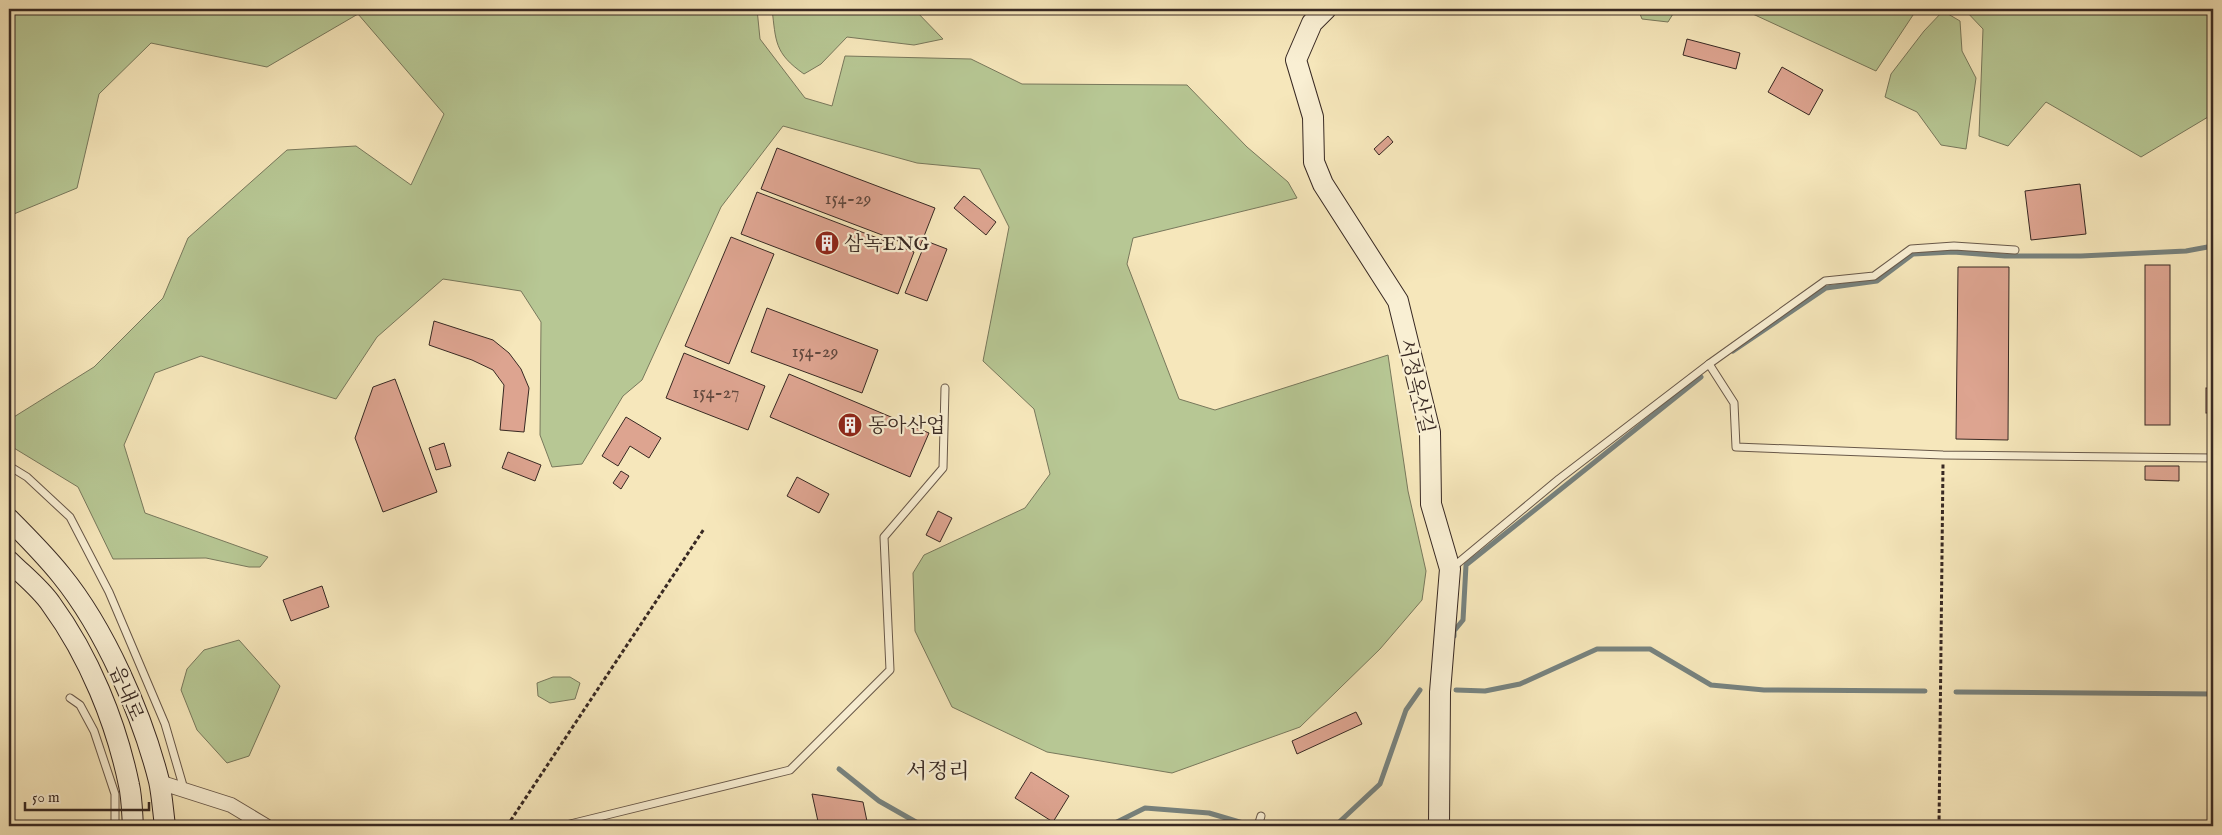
<svg xmlns="http://www.w3.org/2000/svg" width="2222" height="835" viewBox="0 0 2222 835" font-family="'IM FELL English','Noto Serif KR',serif">
<style>
.green{fill:#b7c794;stroke:#78785c}
.lines{fill:none;stroke-linecap:round;stroke-linejoin:round}
.stream{stroke:#77827e;stroke-width:5}
.building{fill:#dda490;stroke:#382923}
.lane-casing{stroke:#685849;stroke-width:9}
.street-casing{stroke:#685849;stroke-width:16}
.secondary-casing{stroke:#382923;stroke-width:22}
.path{stroke:#382923;stroke-width:3;stroke-dasharray:4 2.5;stroke-linecap:butt}
.lane{stroke:#f9efd3;stroke-width:7}
.street{stroke:#f9efd3;stroke-width:14}
.secondary{stroke:#f9efd3;stroke-width:20}
.labels{text-anchor:middle;stroke-width:4.5;stroke-linejoin:round;paint-order:stroke}
.number-label{font-size:18px;fill:#61483e}
.poi-label{font-size:20px;fill:#382923;stroke:#f9efd3;text-anchor:start}
.street-label{font-size:20px;fill:#382923;stroke:#f9efd3}
.quarter-label{font-size:22px;fill:#382923;stroke:#f9efd3}
</style>
<rect width="100%" height="100%" fill="#f6e7bb"/>
<filter id="stains"><feTurbulence type="fractalNoise" baseFrequency=".004" numOctaves="4"/><feColorMatrix values="0 0 0 0 .2 0 0 0 0 .09 0 0 0 0 .02 0 0 0 .5 -.17"/></filter>
<radialGradient id="worn" r=".72"><stop offset=".6" stop-color="#630" stop-opacity="0"/><stop offset="1" stop-color="#630" stop-opacity=".3"/></radialGradient>
<!-- green -->
<g class="green">
<polygon points="9,9 757,9 760,39 805,98 832,106 845,56 971,59 1022,84 1187,85 1247,147 1288,182 1297,198 1133,238 1127,264 1179,399 1215,410 1388,355 1408,491 1426,571 1422,600 1380,649 1300,727 1172,773 1047,752 952,707 915,631 913,573 924,555 1025,508 1050,474 1034,409 983,361 1009,227 980,169 917,163 783,126 721,207 642,380 623,396 582,464 552,467 540,435 541,322 521,291 443,279 377,337 336,399 201,356 155,373 124,445 145,513 268,557 260,567 249,567 206,558 113,559 78,487 9,445 9,420 94,367 163,298 188,238 287,150 356,146 411,185 444,114 358,14 267,67 151,43 99,94 77,188 9,216"/>
<path d="M 772,9 L 914,9 L 943,39 L 914,45 L 847,37 L 821,64 L 804,74 C 774,53 776,41 772,9 Z"/>
<polygon points="1638,9 1676,9 1668,22 1642,19"/>
<polygon points="1742,9 1917,9 1876,71"/>
<polygon points="1964,9 2213,9 2213,114 2141,157 2046,102 2008,146 1979,136 1983,29"/>
<polygon points="1943,11 1960,21 1962,51 1976,78 1966,149 1941,145 1917,112 1885,97 1891,74 1924,31"/>
<polygon points="239,640 280,686 249,756 227,763 197,730 181,690 187,669 204,650"/>
<polygon points="553,677 570,677 580,683 575,699 550,703 538,696 537,683"/>
</g>
<g class="lines">
<!-- stream -->
<g class="stream">
<polyline points="1733,351 1826,288 1877,281 1913,254 1953,252 2005,256 2081,256 2186,251 2213,246"/>
<polyline points="1454,636 1454,631 1463,620 1466,565 1701,377"/>
<polyline points="1456,690 1485,691 1520,684 1597,649 1650,649 1711,685 1764,690 1925,691"/>
<polyline points="1956,692 2213,694"/>
<polyline points="839,769 879,801 923,826"/>
<polyline points="1109,826 1145,808 1209,813 1253,826"/>
<polyline points="1335,826 1380,784 1406,710 1420,690"/>
</g>
</g>
<!-- building -->
<g class="building">
<polygon points="1687,39 1740,53 1736,69 1683,55"/>
<polygon points="1782,67 1823,90 1809,115 1768,92"/>
<polygon points="1388,136 1393,142 1379,155 1374,149"/>
<polygon points="777,148 935,208 919,249 761,189"/>
<polygon points="2080,184 2086,234 2031,240 2025,191"/>
<polygon points="757,192 914,252 898,294 741,234"/>
<polygon points="964,196 996,222 986,235 954,208"/>
<polygon points="731,237 774,254 729,364 685,346"/>
<polygon points="926,241 947,249 927,301 905,293"/>
<rect x="2145" y="265" width="25" height="160"/>
<polygon points="1958,267 2009,267 2008,440 1956,439"/>
<polygon points="767,308 878,350 862,393 751,352"/>
<polygon points="434,321 493,340 509,353 521,369 529,388 524,432 500,430 504,385 493,370 472,360 429,345"/>
<polygon points="684,353 765,386 748,430 666,398"/>
<polygon points="789,374 929,433 910,477 770,417"/>
<polygon points="395,379 437,492 383,512 355,438 373,387"/>
<rect x="2206" y="388" width="7" height="25"/>
<polygon points="626,417 661,438 649,458 630,446 618,466 602,456"/>
<polygon points="444,443 451,466 436,470 429,448"/>
<polygon points="508,452 541,465 535,481 502,468"/>
<polygon points="2145,466 2179,466 2179,481 2145,480"/>
<polygon points="621,471 629,476 621,489 613,483"/>
<polygon points="797,477 829,494 819,513 787,496"/>
<polygon points="938,511 952,518 940,542 926,535"/>
<polygon points="322,586 329,607 291,621 283,600"/>
<polygon points="1356,712 1362,724 1297,754 1292,741"/>
<polygon points="1031,772 1069,796 1053,822 1015,798"/>
<polygon points="812,794 863,802 868,826 819,826"/>
</g>
<g class="lines">
<defs>
<g id="lane">
<polyline points="1709,364 1734,403 1736,447 1943,455 2213,458"/>
<polyline points="9,466 27,477 70,517 109,592 165,724 184,789"/>
<polyline points="1452,568 1559,479 1709,364 1825,281 1874,276 1911,249 1954,246 2015,250"/>
<polyline points="70,698 80,705 94,731 115,794 115,826"/>
<polyline points="562,826 790,770 890,670 884,537 943,468 945,388"/>
<polyline points="1258,826 1261,816"/>
</g>
<polyline id="street" points="159,782 231,805 266,826"/>
<g id="secondary">
<polyline points="1326,9 1312,23 1296,60 1313,117 1314,162 1323,184 1398,301 1430,432 1431,504 1450,569 1440,692 1439,826"/>
<path d="M 9,519 C 27,537 45,555 61,575 C 105,629 142,714 159,781 C 162,795 163,811 165,826"/>
<path d="M 9,561 C 23,575 40,588 51,604 C 89,656 116,722 129,785 C 132,798 132,813 133,826"/>
</g>
</defs>
<!-- lane casing -->
<use href="#lane" class="lane-casing"/>
<!-- street casing -->
<use href="#street" class="street-casing"/>
<!-- secondary casing -->
<use href="#secondary" class="secondary-casing"/>
<!-- path -->
<g class="path">
<polyline points="507,826 704,529"/>
<polyline points="1939,826 1943,464"/>
</g>
<!-- lane -->
<use href="#lane" class="lane"/>
<!-- street -->
<use href="#street" class="street"/>
<!-- secondary -->
<use href="#secondary" class="secondary"/>
</g>
<!-- icons -->
<defs>
<symbol id="building-disc" viewBox="-11 -11 22 22"><circle r="9.5" fill="#8f2418" stroke="#f9efd3"/><path d="M-4-6H4V6H1V3H-1V6H-4ZM-2.5-4.3h1.7v1.8h-1.7ZM.8-4.3h1.7v1.8H.8ZM-2.5-1h1.7V.8h-1.7ZM.8-1h1.7V.8H.8Z" fill="#fff"/></symbol>
</defs>
<g fill-rule="evenodd">
<use href="#building-disc" x="813" y="229" width="28" height="28"/>
<use href="#building-disc" x="836" y="411" width="28" height="28"/>
</g>
<g class="labels">
<!-- number labels -->
<g class="number-label">
<text x="848" y="204">154-29</text>
<text x="815" y="357">154-29</text>
<text x="716" y="398">154-27</text>
</g>
<!-- poi labels -->
<g class="poi-label">
<text x="844" y="250">삼녹ENG</text>
<text x="868" y="432">동아산업</text>
</g>
<!-- street labels -->
<g class="street-label">
<text transform="translate(1417 386) rotate(77)" y="7">서정옥산길</text>
<text transform="translate(127 693) rotate(67)" y="7">읍내로</text>
</g>
<!-- quarter labels -->
<g class="quarter-label">
<text x="938" y="778">서정리</text>
</g>
</g>
<!-- margin -->
<rect width="2222" height="835" fill="none" stroke="#f6e7bb" stroke-width="30"/>
<rect x="10" y="10" width="2202" height="815" fill="none" stroke="#382923" stroke-width="2.5"/>
<rect x="15" y="15" width="2192" height="805" fill="none" stroke="#382923"/>
<!-- scale -->
<path d="M25 802v8h124v-8" fill="none" stroke="#382923" stroke-width="2.5"/>
<text x="32" y="802" font-size="15" fill="#382923" stroke="#f9efd3" stroke-width="4" paint-order="stroke">50 m</text>
<rect width="100%" height="100%" filter="url(#stains)"/>
<rect width="100%" height="100%" fill="url(#worn)"/>
</svg>
